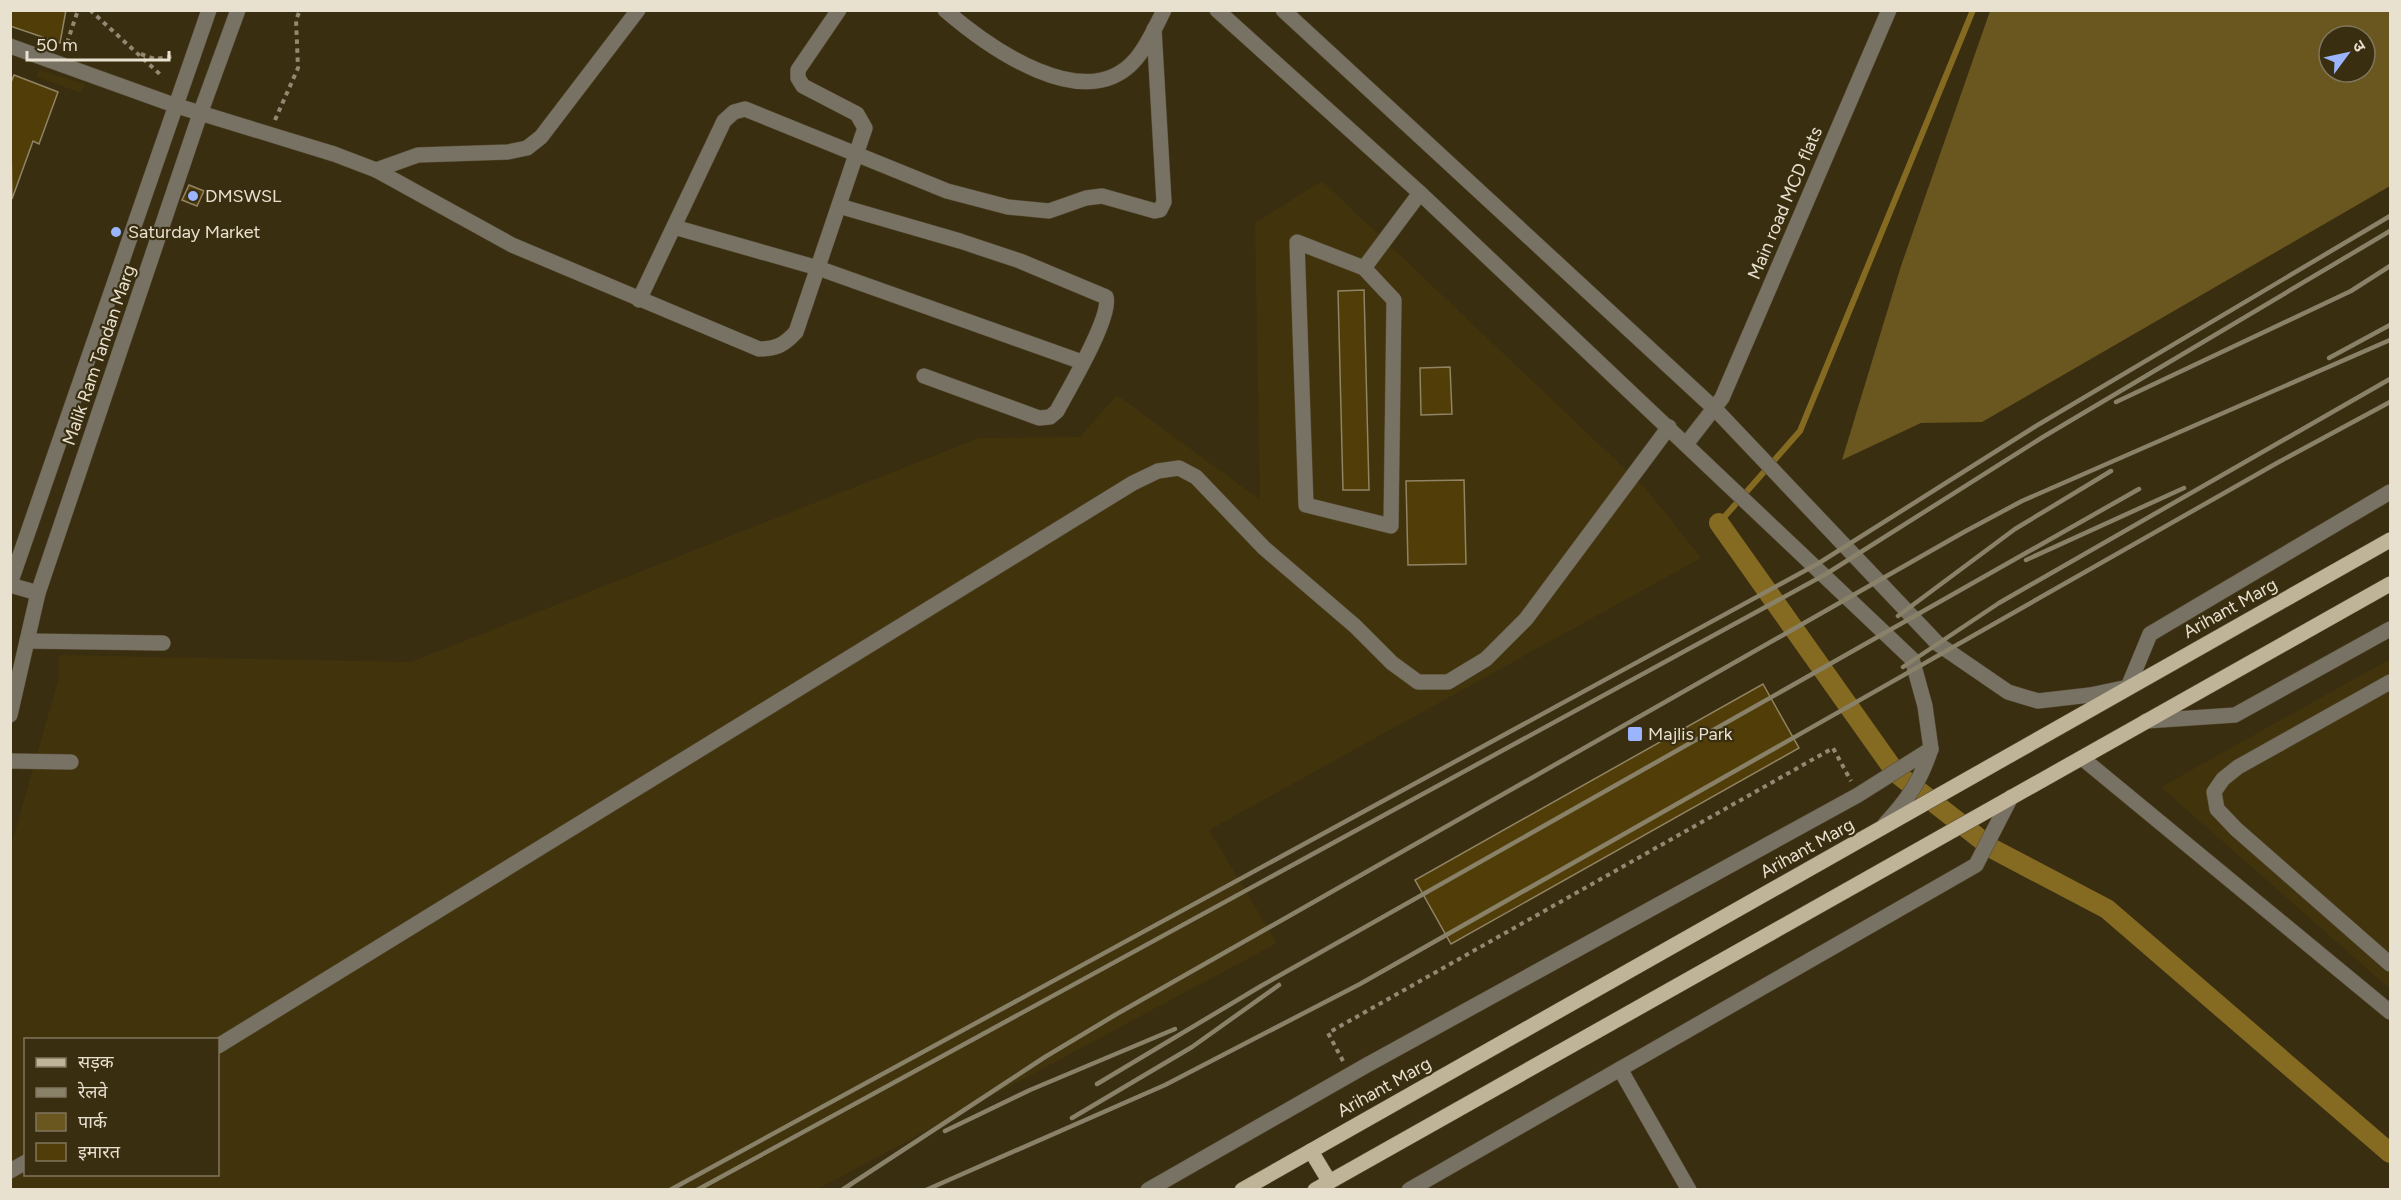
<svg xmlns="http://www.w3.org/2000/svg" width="2401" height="1200" viewBox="0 0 2401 1200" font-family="Figtree,'Noto Sans Devanagari',sans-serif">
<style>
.built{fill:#41330c;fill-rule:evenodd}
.green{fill:#6a561f;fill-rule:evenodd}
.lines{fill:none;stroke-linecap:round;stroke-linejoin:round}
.stream{stroke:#856a22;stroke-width:6}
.canal{stroke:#856a22;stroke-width:20}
.building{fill:#503d08;stroke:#918464;stroke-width:1.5}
.minor-casing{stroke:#564b30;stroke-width:16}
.major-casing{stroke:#564b30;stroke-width:16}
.path{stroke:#938972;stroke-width:4;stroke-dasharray:4.5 4.5;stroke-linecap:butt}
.minor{stroke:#787265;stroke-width:15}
.major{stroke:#bfb498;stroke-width:15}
.rail{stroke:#8a8169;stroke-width:4.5}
.poi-dot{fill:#9ab5fd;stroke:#3a2e11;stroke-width:2}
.labels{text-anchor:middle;stroke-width:4.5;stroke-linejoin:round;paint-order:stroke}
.poi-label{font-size:18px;fill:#e8e1d0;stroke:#3a2e11;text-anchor:start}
.street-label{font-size:18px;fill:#e8e1d0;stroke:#3a2e11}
</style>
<rect width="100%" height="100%" fill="#3a2e11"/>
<!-- built -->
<g class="built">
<polygon points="39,70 85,84 81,93 37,77"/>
<path d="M 1322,181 L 1646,489 L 1701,558 L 1209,830 L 1277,943 L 818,1189 L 11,1190 L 11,846 L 59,677 L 59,655 L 411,662 L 979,438 L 1080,437 L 1117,395 L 1260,500 L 1255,223 ZM 26,1040 L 218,1040 L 218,1174 L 26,1174 Z"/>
<polygon points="2390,659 2390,989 2161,787"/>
</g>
<!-- green -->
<path class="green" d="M 1990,11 L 2390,11 L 2390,186 L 1982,422 L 1921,423 L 1842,460 L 1901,266 ZM 2329,36 L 2365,36 L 2365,72 L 2329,72 Z"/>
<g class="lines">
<!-- stream -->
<polyline class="stream" points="1719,523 1800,431 1973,10"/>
<!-- canal -->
<polyline class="canal" points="1719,523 1896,773 1993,849 2107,909 2390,1153"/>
</g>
<!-- building -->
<g class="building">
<polygon points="10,10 66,10 60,43 10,26"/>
<polygon points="14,75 58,92 39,144 33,141 12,199 10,85"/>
<polygon points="189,185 204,191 197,206 182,200"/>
<polygon points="1364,290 1369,490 1343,490 1338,291"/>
<polygon points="1450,367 1452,414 1421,415 1420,368"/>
<polygon points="1464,480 1466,564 1408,565 1406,481"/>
<polygon points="1763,684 1799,748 1451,944 1415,880"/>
</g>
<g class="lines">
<defs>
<g id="minor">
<path d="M 945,10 C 988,47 1086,118 1136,59 C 1148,45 1156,26 1164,10"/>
<polyline points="1283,10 1716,410 1938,644 2008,692 2038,701 2090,695 2128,687 2150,634 2390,492"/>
<path d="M 10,46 L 174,105 L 334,154 L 376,170 L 512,245 L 759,349 C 776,349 784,345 796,332 L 865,128 L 857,114 L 803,86 L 798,78 L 798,70 L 839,10"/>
<polyline points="376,170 418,155 508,152 527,148 541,137 638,10"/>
<path d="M 839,206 L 960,241 L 1020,261 L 1106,297 C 1112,317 1068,390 1057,411 L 1050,417 L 1039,418 L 924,376"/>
<polyline points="674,227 818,268 1082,362"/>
<polyline points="1364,268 1297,242 1306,505 1391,526 1394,300 1364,268 1420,193"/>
<polyline points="639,300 724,121 734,112 745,109 947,191 1008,207 1049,211 1086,198 1102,196 1155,211 1160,210 1164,202 1154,29"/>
<polyline points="1687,443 1722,398 1889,10"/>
<polyline points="10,584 209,10"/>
<polyline points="10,585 38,593"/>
<polyline points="27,641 163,643"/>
<polyline points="2390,682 2238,767 2223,779 2214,792 2217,809 2236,829 2390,964"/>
<polyline points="10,715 38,593 200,114 238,10"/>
<polyline points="2146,721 2235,715 2390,629"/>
<polyline points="2082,758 2390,1012"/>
<polyline points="10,761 71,762"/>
<path d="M 1885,824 C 1908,799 1920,782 1931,749"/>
<polyline points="218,1046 1133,483 1158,471 1179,468 1196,477 1264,548 1355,626 1392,663 1418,682 1448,682 1486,659 1526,619 1669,427"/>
<polyline points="1620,1069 1689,1190"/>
<polyline points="10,1171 26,1162"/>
<polyline points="1148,1190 1367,1065 1858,795 1931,749 1925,706 1912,659 1420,193 1217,10"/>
<polyline points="1409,1190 1976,865 2011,797"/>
</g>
<g id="major">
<polyline points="1311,1151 1329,1181"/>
<polyline points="1242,1190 2390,540"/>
<polyline points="1315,1190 2390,584"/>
</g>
</defs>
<!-- minor casing -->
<use href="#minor" class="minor-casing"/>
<!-- major casing -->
<use href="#major" class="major-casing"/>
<!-- path -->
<g class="path">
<polyline points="90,10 163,77"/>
<polyline points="67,43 78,10"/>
<polyline points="141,54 155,59 176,56"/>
<polyline points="275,120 298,68 296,20 300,10"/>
<polyline points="1343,1061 1328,1033 1833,748 1851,781"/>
</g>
<!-- minor -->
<use href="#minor" class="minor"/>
<!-- major -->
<use href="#major" class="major"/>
<!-- rail -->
<g class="rail">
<polyline points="2329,358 2390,325"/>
<polyline points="2116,402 2351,291 2390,266"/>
<polyline points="2026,560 2184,488"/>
<polyline points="1898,616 2015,529 2111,471"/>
<polyline points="1903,667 1999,603 2390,379"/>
<polyline points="1097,1084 1261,986 2139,489"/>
<polyline points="1072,1118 1192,1047 1279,985"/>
<polyline points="945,1131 1030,1090 1175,1029"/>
<polyline points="670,1190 1819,563 2036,426 2390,216"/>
<polyline points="697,1190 1826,574 2043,437 2390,231"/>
<polyline points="842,1190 1045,1057 1115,1015 1964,532 2022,501 2390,340"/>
<polyline points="926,1190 1165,1085 1360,984 2277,463 2390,402"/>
</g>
</g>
<!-- markers -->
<g class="poi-dot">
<circle cx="193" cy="196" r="6"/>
<circle cx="116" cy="232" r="6"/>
<rect x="1627" y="726" width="16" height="16" rx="3"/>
</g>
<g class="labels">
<!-- poi labels -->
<g class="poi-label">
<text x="205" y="202">DMSWSL</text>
<text x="128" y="238">Saturday Market</text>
<text x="1648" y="740">Majlis Park</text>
</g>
<!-- street labels -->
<g class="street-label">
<text transform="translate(1785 203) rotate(-67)" y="6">Main road MCD flats</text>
<text transform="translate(99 355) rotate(-71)" y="6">Malik Ram Tandan Marg</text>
<text transform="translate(2230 608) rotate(-29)" y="6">Arihant Marg</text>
<text transform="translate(1807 848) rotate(-29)" y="6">Arihant Marg</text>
<text transform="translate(1384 1087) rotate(-29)" y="6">Arihant Marg</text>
</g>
</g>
<!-- border -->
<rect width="2401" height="1200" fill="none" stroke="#e8e1d0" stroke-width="24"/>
<!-- legend -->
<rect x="24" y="1038" width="195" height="138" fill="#3a2e11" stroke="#80765d" stroke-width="1.5"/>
<rect x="36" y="1058" width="30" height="9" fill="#bfb498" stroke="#80765d" stroke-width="1.5"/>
<text x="78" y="1068" font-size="18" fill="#e8e1d0">सड़क</text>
<rect x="36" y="1088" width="30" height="9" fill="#8a8169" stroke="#80765d" stroke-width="1.5"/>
<text x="78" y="1098" font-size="18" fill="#e8e1d0">रेलवे</text>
<rect x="36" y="1113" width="30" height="18" fill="#6a561f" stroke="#80765d" stroke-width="1.5"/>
<text x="78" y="1128" font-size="18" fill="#e8e1d0">पार्क</text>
<rect x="36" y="1143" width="30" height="18" fill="#503d08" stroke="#80765d" stroke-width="1.5"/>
<text x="78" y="1158" font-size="18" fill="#e8e1d0">इमारत</text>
<!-- north arrow -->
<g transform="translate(2347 54) rotate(57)"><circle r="28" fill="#3a2e11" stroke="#80765d" stroke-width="1.5"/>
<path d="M0-4.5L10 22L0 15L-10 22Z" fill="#9ab5fd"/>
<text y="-9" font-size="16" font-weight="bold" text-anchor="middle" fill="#e8e1d0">उ</text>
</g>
<!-- scale -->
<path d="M27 51v9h142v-9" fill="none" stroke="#e8e1d0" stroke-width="3"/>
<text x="36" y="51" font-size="18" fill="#e8e1d0" stroke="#3a2e11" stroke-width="4.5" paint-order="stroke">50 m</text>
</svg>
